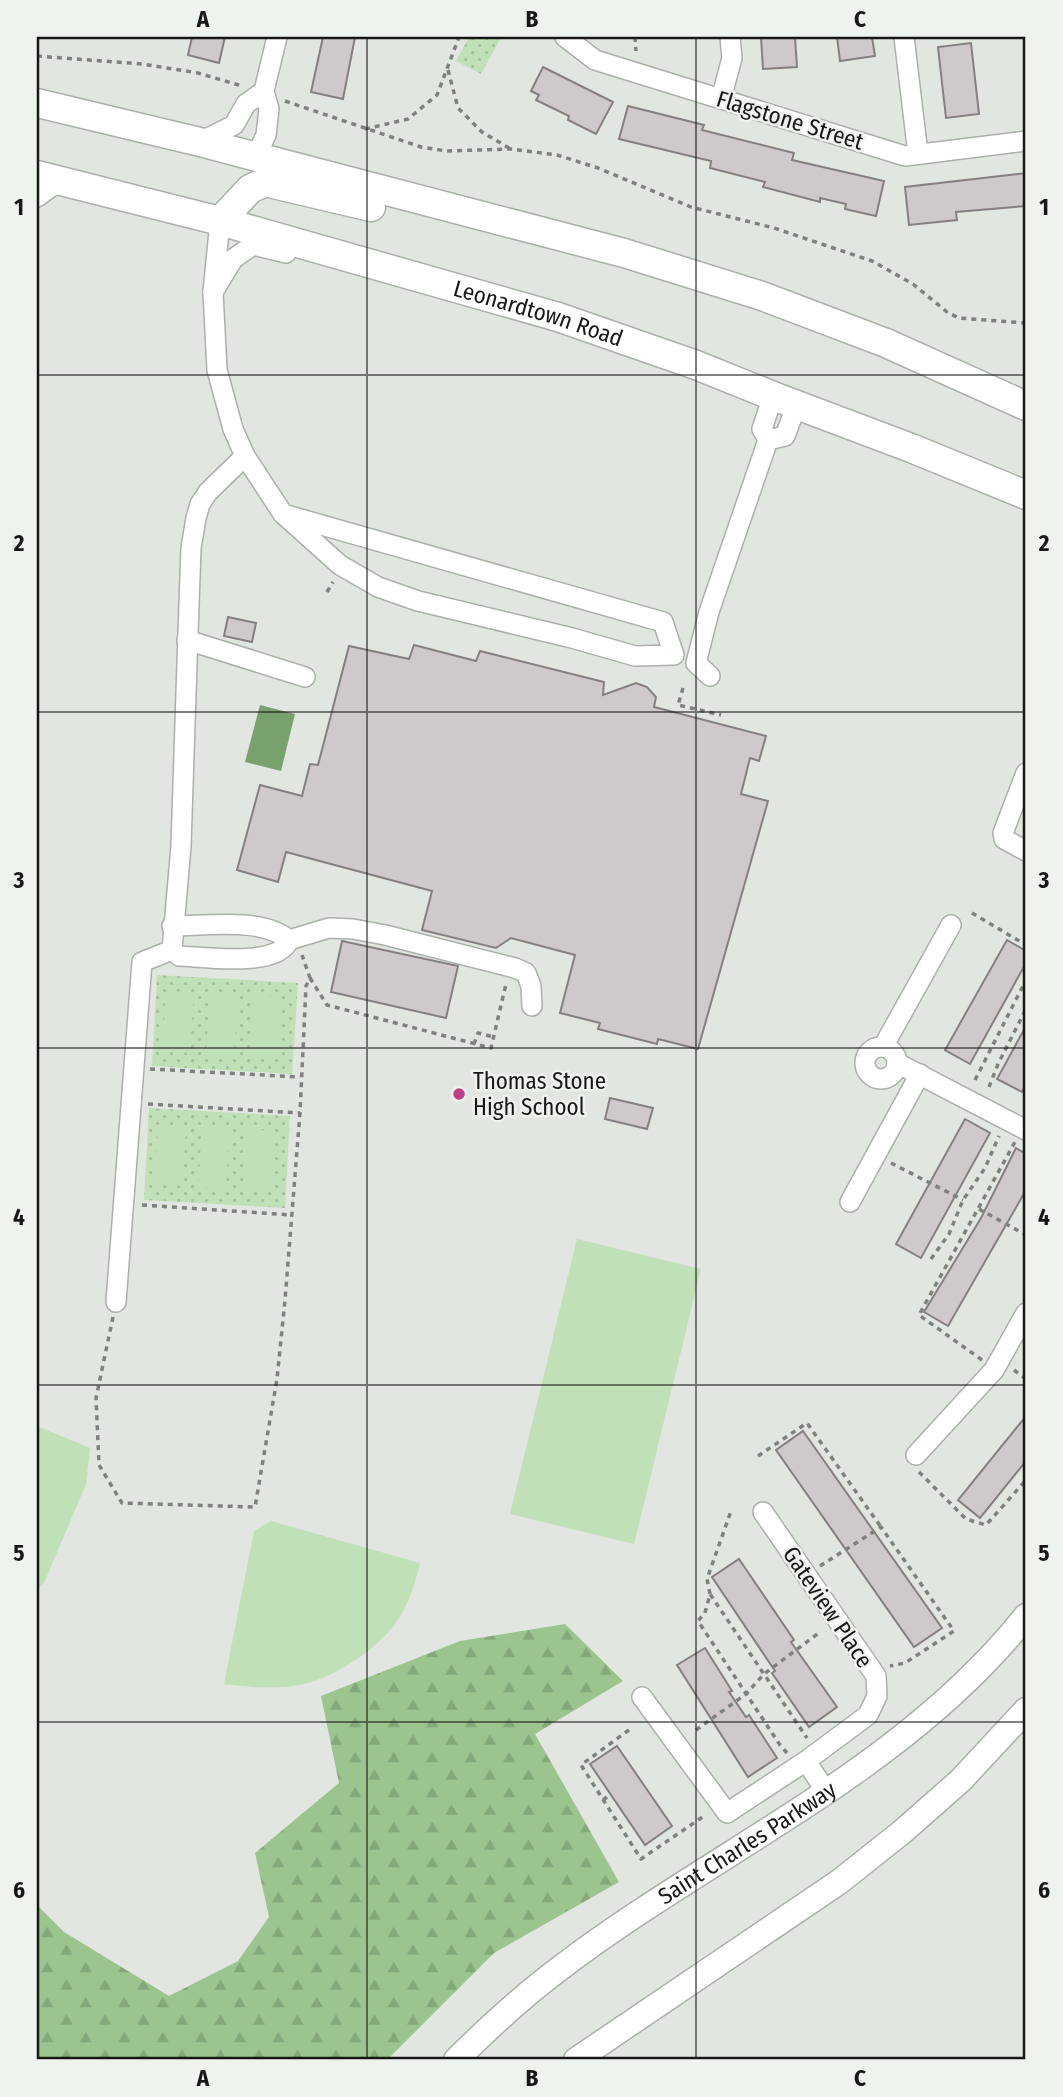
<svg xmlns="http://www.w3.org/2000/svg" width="1063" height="2097" viewBox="0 0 1063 2097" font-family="'Fira Sans Condensed',sans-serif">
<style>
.grass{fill:url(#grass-dots)}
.forest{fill:url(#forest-firs)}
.pitch{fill:#c0e0b7}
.water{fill:#79a16e}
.building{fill:#d0c9cc;stroke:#867f82;stroke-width:2}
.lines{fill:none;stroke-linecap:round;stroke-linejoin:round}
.minor-casing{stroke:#abb0aa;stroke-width:22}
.major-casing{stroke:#abb0aa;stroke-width:27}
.highway-casing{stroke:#abb0aa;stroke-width:31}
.path{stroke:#7e817d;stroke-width:3.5;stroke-dasharray:5 5;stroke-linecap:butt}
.minor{stroke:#fff;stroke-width:19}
.major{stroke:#fff;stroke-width:24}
.highway{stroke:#fff;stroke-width:28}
.grid{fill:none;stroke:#171816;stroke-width:2;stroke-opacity:0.55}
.poi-dot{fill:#c13f86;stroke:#eef3ed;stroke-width:2.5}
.labels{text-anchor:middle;stroke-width:5;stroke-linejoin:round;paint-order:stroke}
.street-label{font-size:23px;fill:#171816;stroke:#eef3ed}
.poi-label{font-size:23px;fill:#171816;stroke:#eef3ed;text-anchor:start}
.neatline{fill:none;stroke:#171816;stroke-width:2.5}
.grid-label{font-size:23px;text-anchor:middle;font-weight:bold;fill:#171816}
</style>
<defs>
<pattern id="grass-dots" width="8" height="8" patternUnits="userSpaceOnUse" patternTransform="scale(1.75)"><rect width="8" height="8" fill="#c0e0b7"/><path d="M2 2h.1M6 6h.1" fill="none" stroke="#a4bf9d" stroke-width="1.8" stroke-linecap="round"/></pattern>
<pattern id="forest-firs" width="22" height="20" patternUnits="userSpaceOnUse" patternTransform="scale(1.75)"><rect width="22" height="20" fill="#9bc48f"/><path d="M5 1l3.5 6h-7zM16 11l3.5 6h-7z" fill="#85a87b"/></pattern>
</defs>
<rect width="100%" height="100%" fill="#e1e6e0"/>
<!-- grass -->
<g class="grass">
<polygon points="469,37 501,37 481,74 456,61"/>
<polygon points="157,975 298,983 292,1074 152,1066"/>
<polygon points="149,1108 290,1116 285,1208 144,1200"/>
</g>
<!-- forest -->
<polygon class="forest" points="565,1624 623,1681 535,1734 619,1882 494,1953 387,2060 37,2060 37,1905 64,1932 169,1996 238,1961 269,1917 255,1853 339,1783 321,1696 460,1641"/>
<!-- pitch -->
<g class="pitch">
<polygon points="166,991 194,992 190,1053 162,1051"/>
<polygon points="209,994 237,995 234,1056 206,1055"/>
<polygon points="253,996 281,997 278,1058 250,1057"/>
<polygon points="158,1124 186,1126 183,1186 155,1185"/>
<polygon points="202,1126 230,1128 226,1189 198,1187"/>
<polygon points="246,1129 274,1131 271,1191 243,1190"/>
<polygon points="577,1239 701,1269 634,1544 510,1514"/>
<polygon points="37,1426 90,1448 86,1484 44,1583 37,1590"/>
<path d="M 271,1521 L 420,1563 C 416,1579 411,1598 402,1613 C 386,1644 338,1676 304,1684 C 278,1690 251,1687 224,1684 L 254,1531 Z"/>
</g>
<!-- water -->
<polygon class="water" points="260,705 295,714 281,771 245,762"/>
<!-- building -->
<g class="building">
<polygon points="192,37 225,37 219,63 188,55"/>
<polygon points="323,37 355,37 343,99 311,92"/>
<polygon points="761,37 795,37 797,67 763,69"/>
<polygon points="837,37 872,37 875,56 840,61"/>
<polygon points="971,43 979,114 946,118 938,47"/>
<polygon points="543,67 613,102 596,134 568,120 569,116 536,100 539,95 531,91"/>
<polygon points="628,106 704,125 702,130 794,153 792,160 884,181 876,216 845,209 846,204 820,198 820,202 763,187 765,182 710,168 711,161 619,139"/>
<polygon points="1026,173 1026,206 956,212 957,220 909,225 905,187"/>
<polygon points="228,617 256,623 252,642 224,636"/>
<polygon points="414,645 476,661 480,651 604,682 603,695 636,683 647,687 656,697 654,707 766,736 759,761 750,758 741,794 768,801 698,1049 658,1039 657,1044 598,1029 600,1023 560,1013 575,955 511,938 496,948 422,930 432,891 286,852 278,882 237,870 260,785 302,796 310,764 318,765 349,646 409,659"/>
<polygon points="1007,940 1026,951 1026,963 970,1064 945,1050"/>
<polygon points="342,941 458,966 446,1018 331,992"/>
<polygon points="1026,1026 1026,1084 1022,1092 997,1079"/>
<polygon points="610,1098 653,1108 647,1129 605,1119"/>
<polygon points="965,1119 990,1133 921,1258 896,1244"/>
<polygon points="1016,1148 1026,1154 1026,1190 948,1326 924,1312 981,1218"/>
<polygon points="1026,1416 1026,1461 980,1518 958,1500"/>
<polygon points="803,1431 942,1628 914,1647 776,1450"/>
<polygon points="739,1559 794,1640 791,1642 837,1707 809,1727 772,1673 775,1671 712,1577"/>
<polygon points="705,1648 732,1691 729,1692 746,1717 749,1715 777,1758 748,1777 677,1665"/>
<polygon points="617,1746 672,1826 645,1845 590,1764"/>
</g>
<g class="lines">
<defs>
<g id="minor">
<polyline points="565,37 595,60 905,156 1026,141"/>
<polyline points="904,37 918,154"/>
<polyline points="721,99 732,58 730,37"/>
<polyline points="200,142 234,125 246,104 264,91"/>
<polyline points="255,158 266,135 269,109 264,91 277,37"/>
<polyline points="37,197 59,181"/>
<polyline points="220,221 213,292 233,259 253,245 286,253"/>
<polyline points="213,292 217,370 233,429 245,456 283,514 340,565 378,587 418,601 572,638 635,656 674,655 663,622 283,514"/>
<polyline points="768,440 785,436 797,404"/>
<path d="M 245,456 L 208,492 L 200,504 L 196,518 L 191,548 L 188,633 L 181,846 L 172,950 L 179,956 C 205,957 278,968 289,940"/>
<polyline points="187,640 305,677"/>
<polyline points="710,676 696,663 709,612 768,440 762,429 773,396"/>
<polyline points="1026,773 1003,833 1004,839 1026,851"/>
<path d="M 172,926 C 206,926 263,917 289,940 L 329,928 L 353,929 L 385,935 L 515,968 L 526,973 L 531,986 L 532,1006"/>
<polyline points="883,1047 951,925"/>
<circle cx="881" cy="1063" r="16"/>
<polyline points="897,1063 1026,1130"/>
<polyline points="850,1202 920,1074"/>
<polyline points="116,1302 142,962 172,950"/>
<polyline points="916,1455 994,1370 1026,1313"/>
<polyline points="763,1512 876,1676 877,1696 868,1715 806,1761 827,1793"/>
<polyline points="642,1697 727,1813 806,1761"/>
</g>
<g id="major">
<path id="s1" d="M 456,2060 C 488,2028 523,1996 559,1969 C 715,1850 902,1772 1026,1616"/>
<polyline points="576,2060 839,1882 902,1832 961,1780 1026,1710"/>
</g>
<g id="highway">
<polyline points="37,103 200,142 624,253 762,296 886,343 1026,406"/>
<path id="s2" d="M 37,175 L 220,221 L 558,317 L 696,365 L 773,396 L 911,448 L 1026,495"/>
<polyline points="220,221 250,189 265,182 371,207"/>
</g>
</defs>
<!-- minor casing -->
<use href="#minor" class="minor-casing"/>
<!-- major casing -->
<use href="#major" class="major-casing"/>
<!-- highway casing -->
<use href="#highway" class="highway-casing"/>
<!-- path -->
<g class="path">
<polyline points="635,37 636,51"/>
<polyline points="37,56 142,64 198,73 242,86"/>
<polyline points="448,70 458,108 482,132 509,148"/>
<polyline points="285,101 421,147 446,151 511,149 557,155 598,168 691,207 774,228 872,261 913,284 947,312 959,318 1026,323"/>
<polyline points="365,129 408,119 437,95 459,37"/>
<polyline points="327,592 333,582"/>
<polyline points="683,688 678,705 721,715"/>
<polyline points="972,913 1026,945"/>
<polyline points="310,978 327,1005 491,1048 506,984"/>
<polyline points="474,1044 478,1033 494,1037"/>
<polyline points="150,1069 300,1077"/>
<polyline points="975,1080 1026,980"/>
<polyline points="989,1087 998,1064 1026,1009"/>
<polyline points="148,1104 300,1113"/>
<polyline points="891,1163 963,1200"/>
<polyline points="142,1205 292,1215"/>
<polyline points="979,1209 1026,1235"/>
<polyline points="931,1259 949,1234 963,1200 985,1168 999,1136"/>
<polyline points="113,1317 96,1398 99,1465 122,1503 255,1507 277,1379 285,1300 300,1113 306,986 310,978 302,955"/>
<polyline points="982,1360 919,1315 1015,1142"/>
<polyline points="1014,1370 1026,1379"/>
<polyline points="758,1456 807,1423 881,1527"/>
<polyline points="919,1472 966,1519 986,1525 1026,1480"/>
<polyline points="820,1566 881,1527 954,1631 905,1663 890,1666"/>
<polyline points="710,1594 707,1579 731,1511"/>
<polyline points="629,1730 581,1765 641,1859 704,1816"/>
<polyline points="696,1730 746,1694 764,1674 820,1632"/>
<polyline points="787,1753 780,1745 698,1621 705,1613 710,1594 807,1738"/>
<polyline points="603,1800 611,1794"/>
</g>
<!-- minor -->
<use href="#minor" class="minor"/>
<!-- major -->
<use href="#major" class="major"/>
<!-- highway -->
<use href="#highway" class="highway"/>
</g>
<!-- grid -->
<path class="grid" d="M 367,37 L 367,2060M 696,37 L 696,2060M 37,375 L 1026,375M 37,712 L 1026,712M 37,1048 L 1026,1048M 37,1385 L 1026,1385M 37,1722 L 1026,1722"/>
<!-- markers -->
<circle class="poi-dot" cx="459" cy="1094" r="7"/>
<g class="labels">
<!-- street labels -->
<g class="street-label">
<text transform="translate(790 120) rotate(17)" y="8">Flagstone Street</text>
<text dy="8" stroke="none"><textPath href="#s2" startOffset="520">Leonardtown Road</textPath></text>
<text transform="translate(828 1607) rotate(56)" y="8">Gateview Place</text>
<text dy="8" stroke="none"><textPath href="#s1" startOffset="364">Saint Charles Parkway</textPath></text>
</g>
<!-- poi labels -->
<g class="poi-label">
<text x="473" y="1089">Thomas Stone<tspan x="473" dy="26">High School</tspan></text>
</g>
</g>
<!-- border -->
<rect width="1063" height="2097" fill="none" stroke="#eef3ed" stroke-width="77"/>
<rect x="38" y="38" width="986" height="2020" class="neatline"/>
<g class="grid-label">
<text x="203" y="27">A</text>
<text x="532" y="27">B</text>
<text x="860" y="27">C</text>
<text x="19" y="215">1</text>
<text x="1044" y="215">1</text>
<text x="19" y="551">2</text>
<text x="1044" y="551">2</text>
<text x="19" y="888">3</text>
<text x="1044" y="888">3</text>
<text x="19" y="1225">4</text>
<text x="1044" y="1225">4</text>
<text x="19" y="1561">5</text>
<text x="1044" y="1561">5</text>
<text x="19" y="1898">6</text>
<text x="1044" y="1898">6</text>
<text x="203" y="2086">A</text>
<text x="532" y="2086">B</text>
<text x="860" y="2086">C</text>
</g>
</svg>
